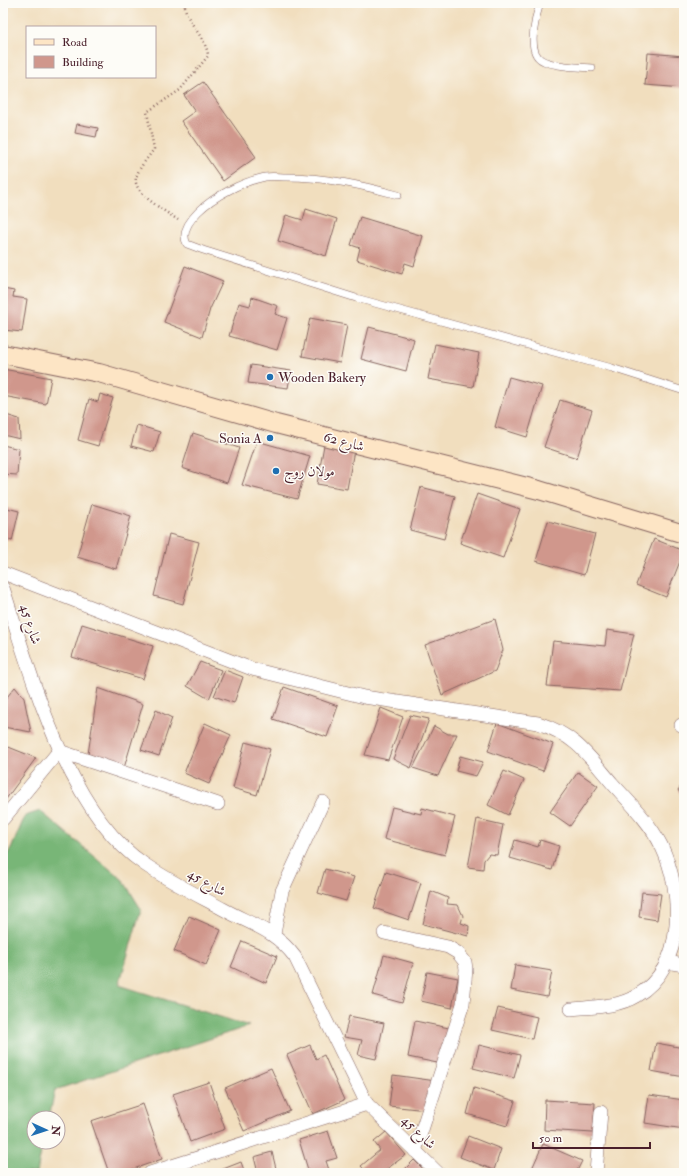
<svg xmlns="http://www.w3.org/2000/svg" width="687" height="1176" viewBox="0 0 687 1176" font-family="'IM FELL Double Pica',Amiri,serif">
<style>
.forest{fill:#78b677;stroke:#616a51}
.building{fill:#d0978c}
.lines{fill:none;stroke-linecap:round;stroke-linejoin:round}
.lane-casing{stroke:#84625e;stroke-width:8}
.street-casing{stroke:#84625e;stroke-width:14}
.secondary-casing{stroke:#84625e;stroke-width:20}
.path{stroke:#84625e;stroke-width:2.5;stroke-dasharray:1 3;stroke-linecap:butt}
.lane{stroke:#fff;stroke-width:7}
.street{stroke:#fff;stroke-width:13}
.secondary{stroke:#fde5c5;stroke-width:18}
.poi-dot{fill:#1f6fb2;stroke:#fdfcf7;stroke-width:1.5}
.labels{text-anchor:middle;stroke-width:3;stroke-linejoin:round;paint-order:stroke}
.poi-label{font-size:14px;fill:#4a1f2b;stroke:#fdfcf7;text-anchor:start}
.street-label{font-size:14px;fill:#4a1f2b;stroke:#fdfcf7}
</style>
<rect width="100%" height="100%" fill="#fdfcf7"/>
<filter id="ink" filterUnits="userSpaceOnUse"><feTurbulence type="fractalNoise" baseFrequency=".025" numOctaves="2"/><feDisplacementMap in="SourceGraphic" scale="8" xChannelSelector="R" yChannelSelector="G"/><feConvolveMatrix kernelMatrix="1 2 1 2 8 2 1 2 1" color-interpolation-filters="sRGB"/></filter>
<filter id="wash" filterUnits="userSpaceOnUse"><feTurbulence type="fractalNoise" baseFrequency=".012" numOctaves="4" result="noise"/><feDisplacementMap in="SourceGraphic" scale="16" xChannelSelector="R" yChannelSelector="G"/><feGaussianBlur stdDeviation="0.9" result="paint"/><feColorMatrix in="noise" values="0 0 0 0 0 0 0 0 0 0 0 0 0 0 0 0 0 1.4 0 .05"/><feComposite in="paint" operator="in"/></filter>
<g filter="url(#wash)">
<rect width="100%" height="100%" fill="#f1debe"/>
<!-- forest -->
<polygon class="forest" points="40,811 123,880 141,909 119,985 249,1026 55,1090 49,1118 34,1118 34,1142 43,1142 37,1173 3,1173 3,860 11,849 25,816"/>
<g id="blocks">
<!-- building -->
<g class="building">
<polygon points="648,53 684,56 684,88 645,85"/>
<polygon points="203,82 256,157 223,181 181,121 195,111 184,95"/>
<polygon points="77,124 98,128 96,137 75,133"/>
<polygon points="306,209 337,219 326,256 278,241 286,215 303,220"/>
<polygon points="360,217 423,236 414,266 405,263 402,274 357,260 360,248 351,245"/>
<polygon points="185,266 223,281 210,309 202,337 164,322"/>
<polygon points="3,289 14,291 13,297 27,299 22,332 3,330"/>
<polygon points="252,297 278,306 275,314 287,318 277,350 229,336 239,303 250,306"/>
<polygon points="310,318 347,325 340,363 302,356"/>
<polygon points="369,327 414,339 406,371 361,359"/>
<polygon points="435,344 479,353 473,387 428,379"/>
<polygon points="251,365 291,371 288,388 248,383"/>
<polygon points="3,369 51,378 46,404 3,396"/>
<polygon points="509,377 542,386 527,437 495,427"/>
<polygon points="100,394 113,398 98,446 78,440 89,399 98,402"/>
<polygon points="560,400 592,410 577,458 544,447"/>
<polygon points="3,414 19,419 20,439 3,435"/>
<polygon points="137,425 160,432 154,452 131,446"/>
<polygon points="193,433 239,448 227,483 182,468"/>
<polygon points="257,441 310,456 297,499 242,485"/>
<polygon points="3,445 19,449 17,475 3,474"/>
<polygon points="324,445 354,450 347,489 317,484"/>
<polygon points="421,487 455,496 444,539 410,530"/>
<polygon points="477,494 520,509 503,558 460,543"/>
<polygon points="92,504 131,516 116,569 77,557"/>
<polygon points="3,507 19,511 12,541 3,538"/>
<polygon points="548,521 595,534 584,575 536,561"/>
<polygon points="169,534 199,542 183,604 154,596"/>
<polygon points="654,539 684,551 666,597 636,585"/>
<polygon points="495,619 503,650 495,671 442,695 425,645"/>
<polygon points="82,624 153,646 143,679 72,657"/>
<polygon points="607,630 634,634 620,691 547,686 553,641 605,646"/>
<polygon points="200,662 221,670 209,699 187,686"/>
<polygon points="225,670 243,677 234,703 214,696"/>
<polygon points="15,687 24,698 31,732 3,727 3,702"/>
<polygon points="284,687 338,706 327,737 273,719"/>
<polygon points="98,688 143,704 124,768 88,754"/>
<polygon points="381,708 403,717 388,760 365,755"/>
<polygon points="156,710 172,718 159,756 141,750"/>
<polygon points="410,715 429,719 411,768 393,759"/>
<polygon points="205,723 231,735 209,784 184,773"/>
<polygon points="497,723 553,744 543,771 488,751"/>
<polygon points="434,726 448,734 457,734 438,776 413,768"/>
<polygon points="245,742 270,749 257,795 233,788"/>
<polygon points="6,746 36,758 3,803 3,751"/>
<polygon points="460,756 483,762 476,776 456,771"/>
<polygon points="504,771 524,780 508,815 488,805"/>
<polygon points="578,772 598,786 570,826 550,812"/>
<polygon points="684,782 684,799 678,790"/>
<polygon points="392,807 421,814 422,808 455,817 445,855 384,839"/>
<polygon points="477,819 503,825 497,855 489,854 484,860 483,869 468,867"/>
<polygon points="515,840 538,847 540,840 559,846 552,870 510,858"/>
<polygon points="325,869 354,877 346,901 318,893"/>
<polygon points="386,872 421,883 409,920 374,908"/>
<polygon points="431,891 448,898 447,904 458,905 463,916 461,923 469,926 468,936 423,924"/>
<polygon points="642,892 661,894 657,920 639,917"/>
<polygon points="189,916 221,930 206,965 174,951"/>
<polygon points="242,941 277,956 266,983 231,967"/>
<polygon points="384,955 413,963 402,1003 373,995"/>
<polygon points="515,965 552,971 547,997 511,990"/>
<polygon points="427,972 458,978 452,1008 421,1001"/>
<polygon points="498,1008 537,1017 532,1039 492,1030"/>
<polygon points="349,1016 384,1023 376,1059 358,1055 362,1040 344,1037"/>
<polygon points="415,1021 449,1028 442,1064 408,1057"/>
<polygon points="656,1043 684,1048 684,1077 651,1071"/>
<polygon points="310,1045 316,1059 324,1055 344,1100 313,1114 287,1055"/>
<polygon points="479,1045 520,1055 514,1078 473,1068"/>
<polygon points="271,1068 290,1111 244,1131 225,1088"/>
<polygon points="393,1075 436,1081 427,1110 389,1106"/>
<polygon points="209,1082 225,1129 190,1142 173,1094"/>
<polygon points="474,1088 515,1101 507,1126 467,1114"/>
<polygon points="649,1095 684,1100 684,1129 645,1123"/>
<polygon points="545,1100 595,1103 593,1133 544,1130"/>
<polygon points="143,1104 162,1159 122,1173 109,1173 91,1121"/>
<polygon points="328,1131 337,1158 326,1161 330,1173 309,1173 299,1140"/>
<polygon points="386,1132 406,1155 381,1173 367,1173 361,1166 380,1150 374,1142"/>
<polygon points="468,1136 501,1149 494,1170 460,1157"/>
<polygon points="543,1144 582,1161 576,1173 530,1173"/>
<polygon points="272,1152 277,1173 258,1173 254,1157"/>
<polygon points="414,1160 427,1173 401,1173"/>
<polygon points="241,1162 245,1173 213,1173"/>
</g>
</g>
</g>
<g filter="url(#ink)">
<use href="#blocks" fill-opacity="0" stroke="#84625e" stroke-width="1"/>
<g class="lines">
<defs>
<g id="lane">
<path d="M 540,3 C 536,15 528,46 538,57 C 546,67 580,67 592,68"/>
<path d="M 398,195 C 361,185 325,177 286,177 C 280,177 272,176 265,177 C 242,182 214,196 198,212 C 189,221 181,233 187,244 L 203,250 L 356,298 L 612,368 L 684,391"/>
</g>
<g id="street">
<path d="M 3,573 L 252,669 L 364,697 L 538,723 C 575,735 588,755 612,783 C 629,802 649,821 661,845 C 683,891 687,966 636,996 C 618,1007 593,1007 571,1009"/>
<path d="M 3,588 C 31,674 67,812 144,864 C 169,881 197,895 223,909 C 252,925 275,930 295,957 L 367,1104 L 438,1173"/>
<polyline points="681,725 684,726"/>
<polyline points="3,819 59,751 218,804"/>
<polyline points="384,933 448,947 458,953 465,962 466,969 463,1004 415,1151"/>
<polyline points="274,934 282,891 323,802"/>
<polyline points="666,962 684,965"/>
<polyline points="150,1173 367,1104"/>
<polyline points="596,1173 601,1112"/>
</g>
<polyline id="secondary" points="3,354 99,373 276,424 539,490 684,534"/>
</defs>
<!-- lane casing -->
<use href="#lane" class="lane-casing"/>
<!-- street casing -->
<use href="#street" class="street-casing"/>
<!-- secondary casing -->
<use href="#secondary" class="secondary-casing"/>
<!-- path -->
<path class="path" d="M 178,220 C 167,212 132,193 136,178 C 139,167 148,158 154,149 L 147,112 L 180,90 L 208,56 C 207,37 183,20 185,3"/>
<!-- lane -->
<use href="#lane" class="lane"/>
<!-- street -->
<use href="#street" class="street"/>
<!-- secondary -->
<use href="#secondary" class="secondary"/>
</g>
</g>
<!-- markers -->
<g class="poi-dot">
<circle cx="270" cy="377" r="4"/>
<circle cx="270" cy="438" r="4"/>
<circle cx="276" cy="471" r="4"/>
</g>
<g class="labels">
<!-- poi labels -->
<g class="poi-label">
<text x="278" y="382">Wooden Bakery</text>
<text x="262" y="443" text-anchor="end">Sonia A</text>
<text x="284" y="476">مولان روج</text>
</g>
<!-- street labels -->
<g class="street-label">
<text transform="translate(344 441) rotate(15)" y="5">شارع 62</text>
<text transform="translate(31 624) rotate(72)" y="5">شارع 45</text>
<text transform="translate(207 882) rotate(29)" y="5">شارع 45</text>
<text transform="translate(419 1132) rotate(44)" y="5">شارع 45</text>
</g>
</g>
<!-- margin -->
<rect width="687" height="1176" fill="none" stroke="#fdfcf7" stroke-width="16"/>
<!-- legend -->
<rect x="26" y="26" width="130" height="52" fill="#fdfcf7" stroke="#b5a4a5"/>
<rect x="34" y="39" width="20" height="6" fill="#fde5c5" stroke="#b5a4a5"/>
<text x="62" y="46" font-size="12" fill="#4a1f2b">Road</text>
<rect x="34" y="56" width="20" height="12" fill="#d0978c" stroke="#b5a4a5"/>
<text x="62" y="66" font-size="12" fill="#4a1f2b">Building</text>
<!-- north arrow -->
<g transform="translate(46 1130) rotate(93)"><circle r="19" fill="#fdfcf7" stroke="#b5a4a5"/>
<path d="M0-3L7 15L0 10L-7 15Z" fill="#1f6fb2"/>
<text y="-6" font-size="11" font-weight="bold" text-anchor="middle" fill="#4a1f2b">N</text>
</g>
<!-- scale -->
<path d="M533 1142v6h117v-6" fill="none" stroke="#4a1f2b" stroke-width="2"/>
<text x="539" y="1142" font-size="12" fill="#4a1f2b" stroke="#fdfcf7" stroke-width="3" paint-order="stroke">50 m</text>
</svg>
